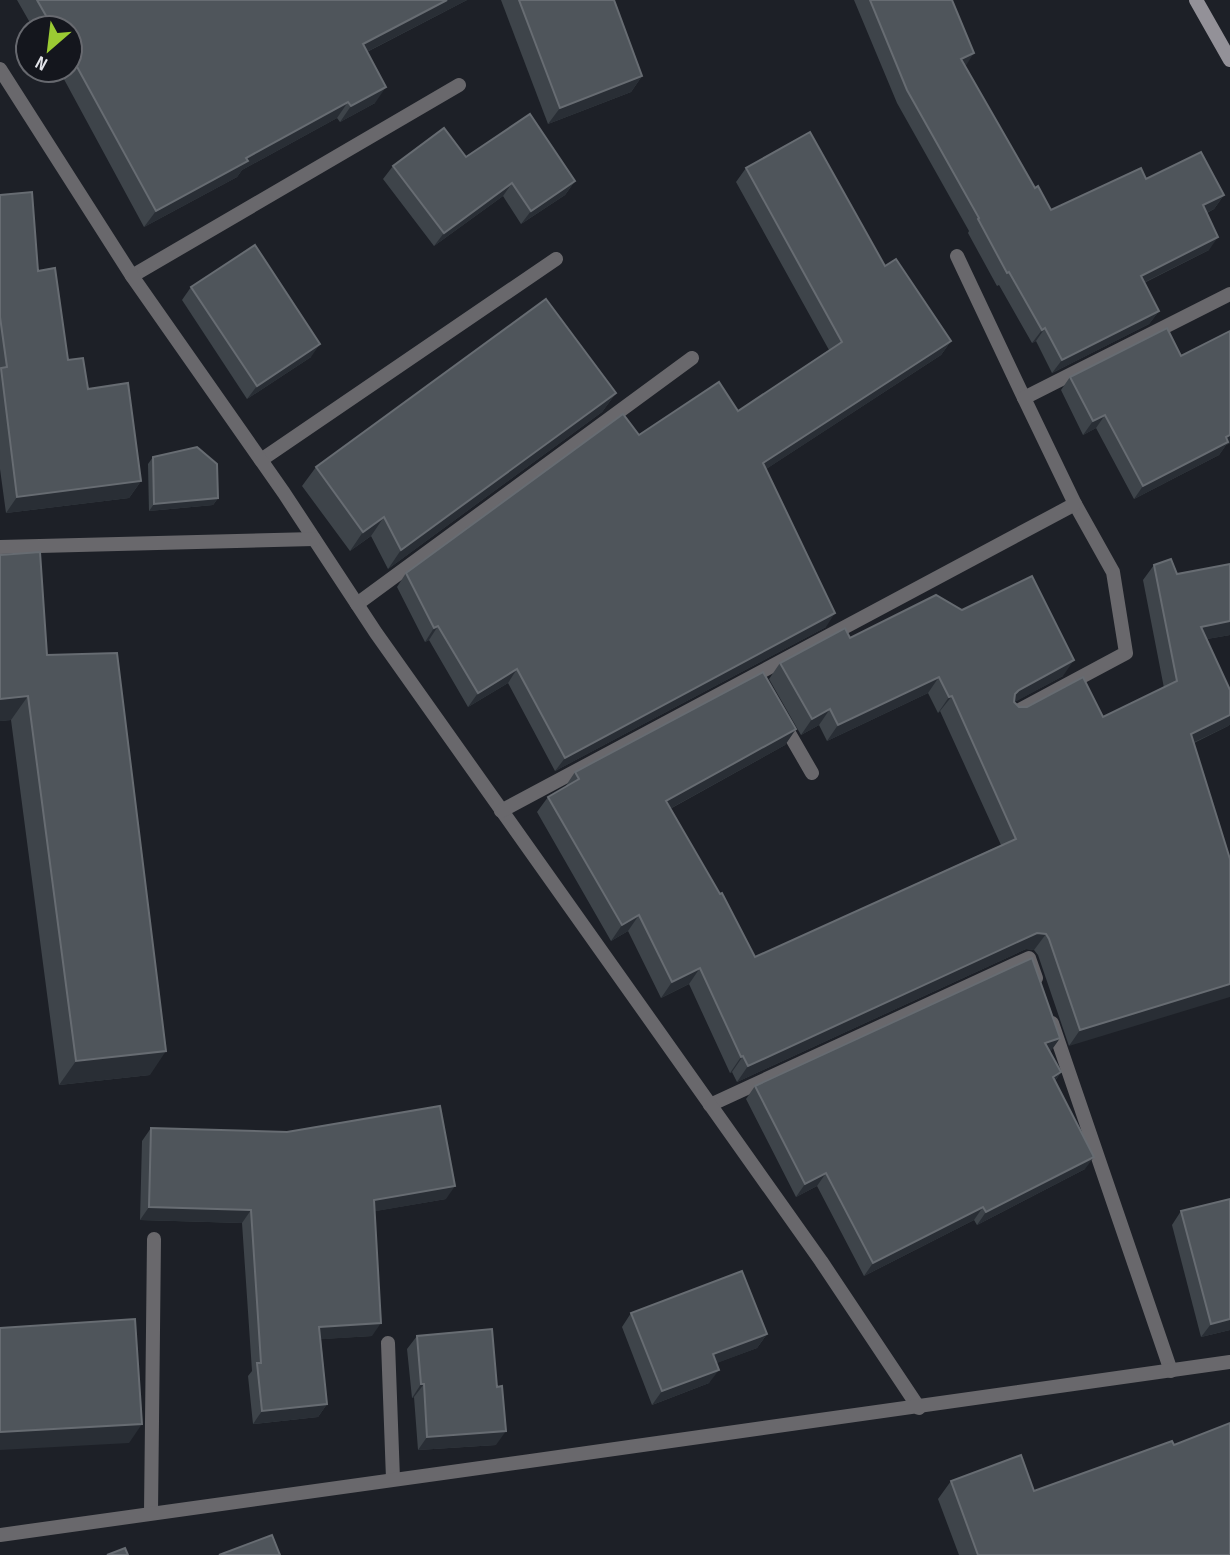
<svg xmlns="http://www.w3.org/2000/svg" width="1230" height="1555" viewBox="0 0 1230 1555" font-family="'Sofia Sans Condensed',sans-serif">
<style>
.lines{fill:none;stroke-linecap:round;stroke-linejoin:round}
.lane{stroke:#69686c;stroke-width:14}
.street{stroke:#69686c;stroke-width:14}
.secondary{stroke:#939198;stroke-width:14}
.wall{fill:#3e444a}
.shaded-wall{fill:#292e35}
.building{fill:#4f555b;stroke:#676c72;stroke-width:2}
</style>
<rect width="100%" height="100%" fill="#1d2027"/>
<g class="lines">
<!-- lane -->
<g class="lane">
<polyline points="957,256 1024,398"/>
<polyline points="132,276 459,85"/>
<polyline points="261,460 556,259"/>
<polyline points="357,604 692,358"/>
<polyline points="1012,714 1126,653 1113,572 1075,504"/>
<polyline points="782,721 812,773"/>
<polyline points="1052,1023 1171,1371"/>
<polyline points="710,1105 1029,958 1036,978"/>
<polyline points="388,1343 393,1479"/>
<polyline points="151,1513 154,1239"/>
</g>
<!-- street -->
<g class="street">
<polyline points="0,69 132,276 284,493 376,633 821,1261 919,1408"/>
<polyline points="0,547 314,539"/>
<polyline points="501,811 1075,504 1024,398 1230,294"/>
<path d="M 0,1535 C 410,1476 820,1423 1230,1362"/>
</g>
<!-- secondary -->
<polyline class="secondary" points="1196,0 1230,60"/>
</g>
<!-- wall -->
<g class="wall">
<polygon points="17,0 467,0 367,52 375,103 340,122 337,118 242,170 237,177 144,227 59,70 70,70 70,28 33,28"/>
<polygon points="501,0 614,0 642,76 631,92 548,124"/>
<polygon points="854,0 952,0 965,66 1035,188 1051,210 1146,179 1224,195 1214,209 1207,213 1209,250 1144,283 1159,311 1149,324 1052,373 1036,341 1032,343 999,285 997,286 968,233 969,231 897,103"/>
<polygon points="466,157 575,181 565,195 521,224 503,196 434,246 383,179 393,166"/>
<polygon points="746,168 885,266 951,341 941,355 766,469 826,627 555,771 508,683 468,707 429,640 425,642 397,587 406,573 639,435 738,411 829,350 736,182"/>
<polygon points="0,195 38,271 68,360 88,389 141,481 129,498 6,513 0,469"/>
<polygon points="191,287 311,357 247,399 182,300"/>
<polygon points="1230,331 1230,443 1226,445 1219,455 1134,499 1096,428 1083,435 1061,390 1070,377 1181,356"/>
<polygon points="616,393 602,412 388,569 371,536 350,551 302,486 316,467"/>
<polygon points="153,457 218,498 213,505 149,511 148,464"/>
<polygon points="0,555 47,655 150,1075 59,1085 11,720 0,721"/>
<polygon points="1230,564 1230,635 1207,639 1230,690 1230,724 1228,726 1194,743 1230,859 1069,1046 1038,955 1034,950 1026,949 737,1082 732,1072 730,1073 689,984 661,998 628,931 611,941 537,812 548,797 565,787 575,772 796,729 785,745 670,809 755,957 1001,845 940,711 938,713 928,693 827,741 819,725 801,735 769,679 780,663 850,638 1063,676 1014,702 1019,707 1103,717 1164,688 1143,580 1154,565 1177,574"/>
<polygon points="1060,1038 1050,1051 1061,1072 1055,1081 1085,1169 977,1225 974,1220 864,1276 817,1186 796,1197 746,1099 755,1086"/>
<polygon points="151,1128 446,1199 375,1211 372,1336 321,1339 327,1404 318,1417 253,1424 248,1376 252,1371 242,1223 140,1220 142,1141"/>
<polygon points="1181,1211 1230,1330 1201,1337 1172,1225"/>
<polygon points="631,1313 767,1334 757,1348 716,1363 709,1383 652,1405 622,1327"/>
<polygon points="417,1336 496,1445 418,1450 414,1397 412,1398 407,1349"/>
<polygon points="1174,1445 1230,1555 959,1555 938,1499 951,1481 1034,1491"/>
</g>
<!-- shaded-wall -->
<g class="shaded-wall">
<polygon points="447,0 467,0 351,60 363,44"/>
<polygon points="974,53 965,67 961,59"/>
<polygon points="642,76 631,92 548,124 560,108"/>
<polygon points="386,87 375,103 340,122 351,106"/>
<polygon points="348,102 337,118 242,170 237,177 144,227 156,211 246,158"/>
<polygon points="575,181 565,195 521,224 531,211"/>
<polygon points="512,183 503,196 434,246 444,233"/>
<polygon points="1224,195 1214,209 1194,219 1203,205"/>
<polygon points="1218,237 1209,250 1131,289 1141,276"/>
<polygon points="1159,311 1149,324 1052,373 1062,360"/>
<polygon points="1045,328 1036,341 1032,343 1042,330"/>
<polygon points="951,341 941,355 754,477 763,463"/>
<polygon points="320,344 311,357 247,399 257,386"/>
<polygon points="616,393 602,412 388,569 401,550"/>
<polygon points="1105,415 1096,428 1083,435 1093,421"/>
<polygon points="1230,435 1230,443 1226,445 1219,455 1134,499 1143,486"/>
<polygon points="141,481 129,498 6,513 17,497"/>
<polygon points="218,498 213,505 149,511 154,504"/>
<polygon points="384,517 371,536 350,551 363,532"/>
<polygon points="835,613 826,627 555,771 565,758"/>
<polygon points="1230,621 1230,635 1190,642 1201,627"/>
<polygon points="438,626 429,640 425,642 434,628"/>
<polygon points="1074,660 1063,676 1007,706 1015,694 1019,690"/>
<polygon points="517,669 508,683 468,707 478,693"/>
<polygon points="939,677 928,693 827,741 838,725"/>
<polygon points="28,696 11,720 0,721 0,699"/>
<polygon points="952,696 940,711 938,713 949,697"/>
<polygon points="830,709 819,725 801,735 812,719"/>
<polygon points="1230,715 1230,724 1228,726 1180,749 1191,734"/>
<polygon points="796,729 785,745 655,817 666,801"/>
<polygon points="639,915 628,931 611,941 622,925"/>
<polygon points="1037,933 1046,934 1034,950 1026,949 737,1082 748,1066"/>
<polygon points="700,968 689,984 661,998 672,982"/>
<polygon points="1230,984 1230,997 1069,1046 1080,1030"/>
<polygon points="1060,1038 1051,1051 1036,1056 1045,1043"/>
<polygon points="166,1051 150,1075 59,1085 76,1061"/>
<polygon points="743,1056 732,1072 730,1073 741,1057"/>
<polygon points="1061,1072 1052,1085 1053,1077"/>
<polygon points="1094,1157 1085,1169 977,1225 986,1212"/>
<polygon points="826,1173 817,1186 796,1197 805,1184"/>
<polygon points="455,1186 446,1199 365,1213 374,1200"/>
<polygon points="149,1207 251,1210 242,1223 140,1220"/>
<polygon points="983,1207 974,1220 864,1276 873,1263"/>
<polygon points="1230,1319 1230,1330 1201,1337 1211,1324"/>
<polygon points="381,1323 372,1336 310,1340 319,1327"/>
<polygon points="767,1334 757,1348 704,1368 713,1354"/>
<polygon points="719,1370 709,1383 652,1405 662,1391"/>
<polygon points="421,1384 424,1384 414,1397 412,1398"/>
<polygon points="327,1404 318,1417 253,1424 262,1411"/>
<polygon points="142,1424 129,1443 0,1450 0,1432"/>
<polygon points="506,1431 496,1445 418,1450 427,1437"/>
</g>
<!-- building -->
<g class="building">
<polygon points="37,0 447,0 363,44 386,87 351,106 348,102 246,158 248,161 156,211 70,54 70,28 53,28"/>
<polygon points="519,0 614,0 642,76 560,108"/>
<polygon points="870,0 952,0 974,53 961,59 1035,188 1038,186 1051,210 1141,168 1146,179 1201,152 1224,195 1203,205 1218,237 1141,276 1159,311 1062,360 1045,328 1042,330 1009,272 1007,273 978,219 979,218 907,90"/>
<polygon points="530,114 575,181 531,211 512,183 444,233 393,166 444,128 466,157"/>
<polygon points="810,132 885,266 896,259 951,341 763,463 835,613 565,758 517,669 478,693 438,626 434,628 406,573 623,414 639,435 719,382 738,411 842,342 746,168"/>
<polygon points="32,192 38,271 55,268 68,360 83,358 88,389 128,383 141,481 17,497 1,368 7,367 0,317 0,195"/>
<polygon points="255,245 320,344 257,386 191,287"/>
<polygon points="546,299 616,393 401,550 384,517 363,532 316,467"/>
<polygon points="1167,328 1181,356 1230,331 1230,435 1226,437 1228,442 1143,486 1105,415 1093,421 1070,377"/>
<polygon points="197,447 217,464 218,498 154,504 153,457"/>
<polygon points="40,552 47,655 117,653 166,1051 76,1061 28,696 0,699 0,555"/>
<polygon points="1171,559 1177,574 1230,564 1230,621 1201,627 1230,690 1230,715 1191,734 1230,859 1230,984 1080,1030 1049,939 1046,934 1037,933 748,1066 743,1056 741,1057 700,968 672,982 639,915 622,925 548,797 579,779 575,772 763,672 796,729 666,801 720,894 722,893 755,957 1016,839 952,696 949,697 939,677 838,725 830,709 812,719 780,663 845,628 850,638 936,595 962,610 1032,576 1074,660 1019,690 1015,694 1014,702 1019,707 1027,707 1083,677 1103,717 1177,681 1154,565"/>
<polygon points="1032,958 1060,1038 1045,1043 1061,1072 1053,1077 1094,1157 986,1212 983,1207 873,1263 826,1173 805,1184 755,1086"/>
<polygon points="440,1106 455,1186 374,1200 381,1323 319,1327 327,1404 262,1411 257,1363 261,1363 251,1210 149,1207 151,1128 287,1132"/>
<polygon points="1230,1199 1230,1319 1211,1324 1181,1211"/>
<polygon points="742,1271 767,1334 713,1354 719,1370 662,1391 631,1313"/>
<polygon points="135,1319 142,1424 0,1432 0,1328"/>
<polygon points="492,1329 497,1387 502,1386 506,1431 427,1437 424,1384 421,1384 417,1336"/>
<polygon points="1230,1423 1230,1555 978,1555 951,1481 1021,1455 1034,1491 1172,1441 1174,1445"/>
<polygon points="272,1535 280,1555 219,1555"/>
<polygon points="125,1548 128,1555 107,1555"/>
</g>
<!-- north arrow -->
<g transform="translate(49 49) rotate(208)"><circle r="33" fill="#14161d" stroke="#67696f" stroke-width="2"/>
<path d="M0-5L12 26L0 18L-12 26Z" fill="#9bcb33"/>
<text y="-10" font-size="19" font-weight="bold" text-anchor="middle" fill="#e4e5ea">N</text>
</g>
</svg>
